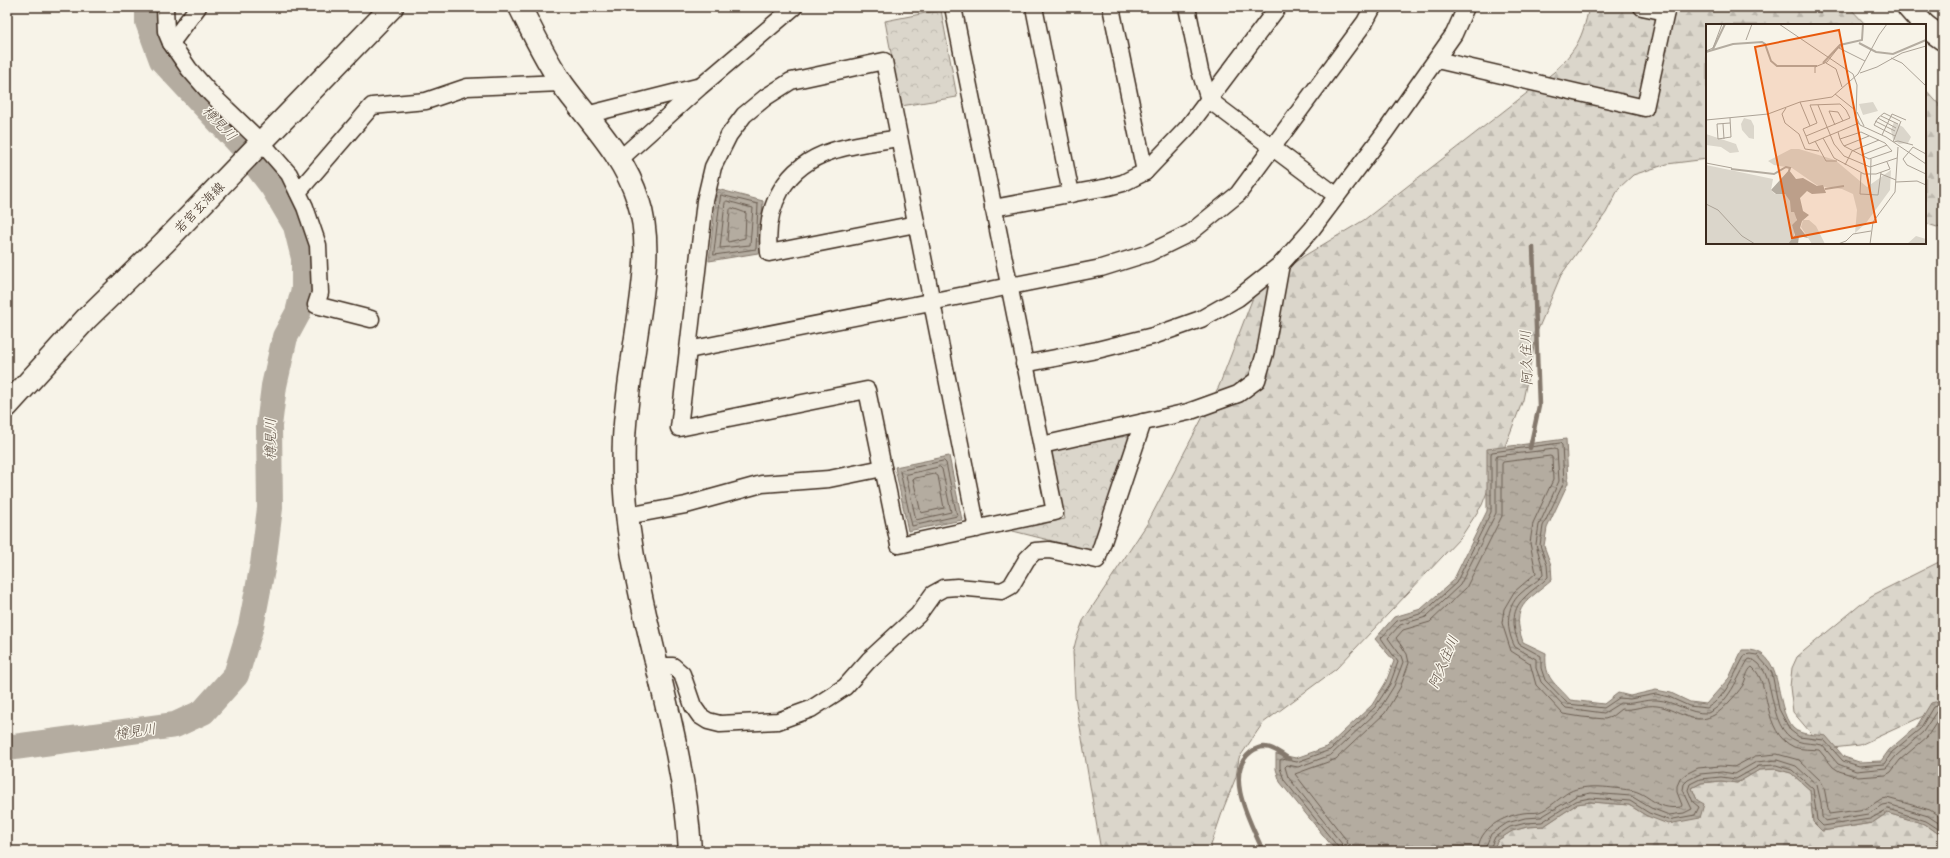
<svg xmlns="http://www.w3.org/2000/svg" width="1950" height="858" viewBox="0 0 1950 858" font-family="Kalam,'Klee One',sans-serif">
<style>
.forest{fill:url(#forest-firs);stroke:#8b8074}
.park{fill:url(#park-crowns);stroke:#8b8074}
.water{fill:url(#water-ripples);stroke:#84786c}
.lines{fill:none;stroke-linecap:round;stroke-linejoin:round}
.shore{stroke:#6b5e52;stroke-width:1}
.stream{stroke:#84786c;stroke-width:4.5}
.river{stroke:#b4aca0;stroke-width:26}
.street-casing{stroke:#3b2a1e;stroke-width:19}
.secondary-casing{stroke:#3b2a1e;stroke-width:25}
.primary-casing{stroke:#3b2a1e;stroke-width:25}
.street{stroke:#f7f3e8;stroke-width:16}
.secondary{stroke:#f7f3e8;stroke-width:22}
.primary{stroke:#f7f3e8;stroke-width:22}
.labels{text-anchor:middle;stroke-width:3;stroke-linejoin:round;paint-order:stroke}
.street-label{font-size:13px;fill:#3b2a1e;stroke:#f7f3e8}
.water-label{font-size:14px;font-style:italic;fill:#5f5145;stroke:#f7f3e8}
.inset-river{fill:none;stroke:#b4aca0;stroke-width:2}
.inset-road{fill:none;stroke:#aca397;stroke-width:1}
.view{fill:#e8590c;fill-opacity:0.15;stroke:#e8590c;stroke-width:2}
.inset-edge{fill:none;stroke:#3b2a1e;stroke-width:2}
</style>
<defs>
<pattern id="forest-firs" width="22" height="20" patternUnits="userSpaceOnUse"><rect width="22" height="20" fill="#dbd6cb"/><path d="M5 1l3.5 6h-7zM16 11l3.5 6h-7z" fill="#bdb8ae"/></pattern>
<pattern id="park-crowns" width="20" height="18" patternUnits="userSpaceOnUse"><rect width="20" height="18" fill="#dbd6cb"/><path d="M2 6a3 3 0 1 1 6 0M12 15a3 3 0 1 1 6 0" fill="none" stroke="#bdb8ae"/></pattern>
<pattern id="water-ripples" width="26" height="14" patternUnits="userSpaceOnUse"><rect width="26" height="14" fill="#b4aca0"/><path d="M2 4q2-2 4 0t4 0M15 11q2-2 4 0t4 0" fill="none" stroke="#948c82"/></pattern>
</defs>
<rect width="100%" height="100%" fill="#f7f3e8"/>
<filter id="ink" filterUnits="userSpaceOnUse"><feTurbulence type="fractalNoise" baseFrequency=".025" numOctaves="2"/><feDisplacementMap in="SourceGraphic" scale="8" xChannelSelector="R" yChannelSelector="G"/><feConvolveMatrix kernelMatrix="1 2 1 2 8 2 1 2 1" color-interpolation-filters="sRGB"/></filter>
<g filter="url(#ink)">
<!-- forest -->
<g class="forest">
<path d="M 1589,7 L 1849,7 L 1866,25 L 1707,25 L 1707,159 L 1667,164 L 1633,175 L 1619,188 L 1606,213 L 1561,275 L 1537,332 L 1523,400 L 1482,505 L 1461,537 L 1336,669 L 1263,723 L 1239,758 L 1236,777 L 1224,807 L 1209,851 L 1101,851 L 1075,697 L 1073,652 L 1076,640 L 1083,621 L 1147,524 L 1219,386 L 1252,300 L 1259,287 L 1304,256 L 1364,220 L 1554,72 C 1577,48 1582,40 1589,7 Z"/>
<polygon points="1925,89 1943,109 1943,229 1925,223"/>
<polygon points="1943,560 1943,707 1860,745 1832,748 1815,738 1793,712 1790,687 1792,668 1797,657 1804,651 1871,596"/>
<polygon points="1776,769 1791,773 1810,790 1813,821 1822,831 1872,823 1887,813 1925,824 1943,837 1943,851 1492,851 1498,840 1512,831 1527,827 1544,826 1577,804 1591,802 1629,805 1647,816 1697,800 1692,788 1701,783 1721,781 1737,783 1759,770"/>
</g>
<!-- park -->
<g class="park">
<polygon points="941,10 957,97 901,106 885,21"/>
<polygon points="1132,435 1092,551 1009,530 1065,519 1051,450"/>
</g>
<!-- water -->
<g class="water">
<polygon points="717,189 763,201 760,244 764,252 709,261"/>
<path d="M 1566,439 L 1568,483 L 1547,528 L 1544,546 L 1551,565 L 1552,580 C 1527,602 1510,605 1523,642 L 1546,653 C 1544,680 1555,682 1570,700 L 1604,704 L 1618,693 L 1630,696 L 1656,690 L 1671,693 L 1690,702 L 1706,704 L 1729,678 L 1742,650 C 1787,646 1772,706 1793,728 C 1801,736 1816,734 1826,736 L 1844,757 L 1859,762 L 1881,761 L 1889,750 L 1917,726 L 1931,703 L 1943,700 L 1943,752 L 1941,763 L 1943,837 L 1925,824 L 1887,813 L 1872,823 L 1822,831 L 1813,822 L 1810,790 L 1791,773 L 1776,769 L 1759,770 L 1737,783 L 1721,781 L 1701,783 L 1692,788 L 1697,800 L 1704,804 L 1700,818 L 1668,824 L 1647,816 L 1629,805 L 1591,802 L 1577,804 L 1544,826 L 1527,827 L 1512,831 L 1498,840 L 1492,851 L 1336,851 L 1280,782 L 1276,769 L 1276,754 L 1296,758 L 1327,747 L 1372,705 L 1386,682 L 1394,661 L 1375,639 L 1394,617 L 1421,609 L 1453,581 L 1487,511 L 1487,449 Z"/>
<polygon points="949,456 962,520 908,531 895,467"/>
</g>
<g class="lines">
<!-- shore -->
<g class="shore">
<polygon points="721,195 758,204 756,249 714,255"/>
<polygon points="727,201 753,208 750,245 720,248 725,203"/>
<polygon points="732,208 746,213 745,238 728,242 727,240 730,210"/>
<polygon points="944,461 946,463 957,516 912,526 900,471"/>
<polygon points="940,467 942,469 951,512 916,520 906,475"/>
<polygon points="935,474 938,476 944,508 921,513 913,479"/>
<path d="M 1339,851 L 1338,847 L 1284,780 L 1280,768 L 1280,760 L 1282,759 L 1297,762 L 1330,750 L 1375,707 L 1390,684 L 1398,662 L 1381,638 L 1397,621 L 1423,613 L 1456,583 L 1491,512 L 1491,454 L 1492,452 L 1560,443 L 1562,445 L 1564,482 L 1543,526 L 1540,545 L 1547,565 L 1548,577 C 1541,585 1531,590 1524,598 C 1510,611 1513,629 1519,644 L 1541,656 L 1541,668 L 1545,680 L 1568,704 L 1604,708 L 1619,698 L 1630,699 L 1656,694 L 1669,697 L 1689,706 L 1707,708 C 1727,696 1734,674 1745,655 L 1750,654 L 1757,655 L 1768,667 L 1772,673 L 1779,709 L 1790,730 L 1799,737 L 1824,740 L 1843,761 L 1859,766 L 1884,764 L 1892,752 L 1920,729 L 1933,707 L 1943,704"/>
<path d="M 1344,851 L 1342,844 L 1288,777 L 1285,767 L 1287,765 L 1298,767 L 1331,755 L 1379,710 L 1394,686 L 1403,662 L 1401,656 L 1388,638 L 1400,625 L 1426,617 L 1460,585 L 1496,513 L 1496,458 L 1497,456 L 1555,449 L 1557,450 L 1559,481 L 1539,525 L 1536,544 L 1542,566 L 1543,575 C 1536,583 1527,587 1520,594 C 1505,608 1506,630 1515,647 L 1536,659 L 1536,668 L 1541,682 L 1566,708 L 1604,713 L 1620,703 C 1635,705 1644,699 1657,700 C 1675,701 1688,714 1708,713 C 1728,704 1738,677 1748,660 L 1750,659 C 1779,666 1764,728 1797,741 C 1805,744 1814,743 1822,745 L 1838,764 L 1856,771 L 1886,768 L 1896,756 L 1923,732 L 1936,712 L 1943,709"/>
<path d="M 1350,851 L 1347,841 L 1295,774 L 1336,759 L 1385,713 L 1400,688 L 1409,663 L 1407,654 L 1396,638 L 1403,630 L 1430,622 L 1466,588 L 1502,516 L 1502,464 L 1503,462 L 1550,456 L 1552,457 L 1553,480 L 1533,523 L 1530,543 L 1536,573 L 1514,592 L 1504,609 L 1502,623 L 1511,651 L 1530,663 L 1536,685 L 1563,714 L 1582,717 L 1605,719 L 1611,717 L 1621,709 C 1634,711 1645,704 1657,706 C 1667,707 1674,712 1683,715 C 1703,724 1716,717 1729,702 C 1734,697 1739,691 1743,685 C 1746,679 1747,670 1752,667 C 1772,683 1761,732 1794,747 C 1802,750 1811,749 1819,750 L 1833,767 L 1839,771 L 1858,777 L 1886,775 L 1891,772 L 1900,760 L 1927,737 L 1940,717 L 1943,716"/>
<path d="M 1478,851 C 1478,828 1504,816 1523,813 C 1528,812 1534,813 1539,812 C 1549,809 1560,797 1569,792 C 1586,783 1612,788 1630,790 C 1650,793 1655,811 1681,807 L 1682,805 L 1677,792 L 1677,786 L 1680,779 L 1686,774 L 1698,768 L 1720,766 L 1734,767 L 1755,756 L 1777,754 L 1799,760 L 1821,781 L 1824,787 L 1829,814 L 1866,809 L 1881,799 L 1887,798 L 1930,810 L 1943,819"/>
<polyline points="1484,851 1491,834 1507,823 1525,818 1541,817 1576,796 1591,793 1631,796 1651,808 1669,815 1684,813 1692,809 1683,790 1684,784 1688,780 1700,774 1722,772 1735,774 1756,762 1777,760 1796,766 1817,785 1821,803 1822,817 1825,821 1868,814 1882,805 1888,804 1928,816 1943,826"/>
<polyline points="1489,851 1495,837 1510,827 1526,823 1542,822 1575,801 1590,798 1630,801 1649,813 1668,820 1695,815 1699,807 1693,802 1688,790 1690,784 1700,779 1721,777 1736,779 1759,766 1776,765 1792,770 1813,789 1817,820 1823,826 1870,819 1888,809 1926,821 1943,832"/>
</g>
<!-- stream -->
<g class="stream">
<polyline points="1530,448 1539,406 1533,247"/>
<path d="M 1263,851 C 1252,825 1222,774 1251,752 C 1265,741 1276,750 1289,759"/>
</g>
<!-- river -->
<polyline class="river" points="7,748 175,725 203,712 236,675 251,626 263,564 270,508 269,426 274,386 285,337 298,313 304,289 304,258 296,226 273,187 242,146 162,60 148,22 148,7"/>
<defs>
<g id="street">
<polyline points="165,7 166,31 171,43 189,69 211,94 262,143 289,174 305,207 318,245 320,293 316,305 371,319"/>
<polyline points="953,7 1055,512 899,545 867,390 679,428 705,201 713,167 729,135 744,115 766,97 791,81 884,61 977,529"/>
<polyline points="1034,7 1071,194"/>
<polyline points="1111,7 1145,172"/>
<polyline points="1187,7 1200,71 1209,100 1337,196"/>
<polyline points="1642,7 1666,12"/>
<polyline points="171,43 198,7"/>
<polyline points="1437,60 1645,108 1667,7"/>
<polyline points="586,115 697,87"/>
<path d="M 898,138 C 877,142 853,144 832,151 C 785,166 764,206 769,253 L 916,224"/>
<polyline points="620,159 700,87 794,7"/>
<polyline points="298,192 372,106 426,101 467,87 561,83"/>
<polyline points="993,208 1108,187 1123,183 1145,172 1188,127 1278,7"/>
<polyline points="688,350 1101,268 1149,253 1190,233 1238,194 1365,22 1373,7"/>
<polyline points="1024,364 1097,350 1153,336 1201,319 1238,298 1281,264 1312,229 1385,132 1454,34 1466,7"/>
<polyline points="1042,445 1188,412 1238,394 1257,380 1265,353 1281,264"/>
<polyline points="627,516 686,505 762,484 829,479 883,468"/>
<polyline points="658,666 673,666 682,674 693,706 700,716 708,721 720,724 778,721 811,709 845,687 869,660 918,615 933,594 944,588 957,587 1002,591 1011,586 1027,559 1035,551 1049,550 1097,560 1143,422"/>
</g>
<path id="secondary" d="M 520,7 C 533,33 546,61 563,85 C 590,122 624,155 638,200 C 650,236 645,274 640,310 C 634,353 626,396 624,439 C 618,580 683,711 690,851"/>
<g id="primary">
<polyline points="1908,7 1924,25"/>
<polyline points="1925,26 1943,39"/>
<polyline points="7,406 86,319 164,243 392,7"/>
</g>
</defs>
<!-- street casing -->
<use href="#street" class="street-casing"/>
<!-- secondary casing -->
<use href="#secondary" class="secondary-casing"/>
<!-- primary casing -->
<use href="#primary" class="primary-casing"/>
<!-- street -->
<use href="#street" class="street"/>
<!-- secondary -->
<use href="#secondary" class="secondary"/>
<!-- primary -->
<use href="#primary" class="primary"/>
</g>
</g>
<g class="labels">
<!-- street labels -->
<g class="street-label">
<text transform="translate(199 207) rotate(-46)" y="5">若宮玄海線</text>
</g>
<!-- water labels -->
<g class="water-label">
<text transform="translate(220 123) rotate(47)" y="5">樽見川</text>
<text transform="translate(1526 358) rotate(-92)" y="5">阿久住川</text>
<text transform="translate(270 439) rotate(-89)" y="5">樽見川</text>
<text transform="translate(1443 662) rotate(-67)" y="5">阿久住川</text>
<text transform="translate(135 731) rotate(-8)" y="5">樽見川</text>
</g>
</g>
<!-- overview -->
<g transform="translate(1706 24)">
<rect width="220" height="220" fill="#f7f3e8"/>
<path d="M 167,78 L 172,87 L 157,91 L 153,80 ZM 38,94 L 45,96 L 48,102 L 48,115 L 43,114 L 36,106 L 35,100 ZM 188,98 L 197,103 L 205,113 L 202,119 L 193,120 L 187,115 L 185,106 ZM 0,110 L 30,120 L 33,128 L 24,129 L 15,123 L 0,121 ZM 85,125 L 93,125 L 129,136 L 161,163 L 185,146 L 184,166 L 160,199 L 149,209 L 151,186 L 147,170 L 136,165 L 112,162 L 86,144 L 68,141 L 62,137 ZM 0,141 L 67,155 L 65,166 L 69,170 L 75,169 L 80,171 L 85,178 L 85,188 L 88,188 L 91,194 L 90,199 L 86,201 L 89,207 L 87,216 L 82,220 L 0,220 ZM 97,196 L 103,196 L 110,202 L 119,220 L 106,220 L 95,203 ZM 210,212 L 220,215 L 220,220 L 201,220 Z" fill="#dbd6cb"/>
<path d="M 83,146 L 90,155 L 97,154 L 111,162 L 117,161 L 120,169 L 106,170 L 101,167 L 94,174 L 97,187 L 103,191 L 96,197 L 94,204 L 102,214 L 93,212 L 92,220 L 82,220 L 89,211 L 86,201 L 91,196 L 88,188 L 85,188 L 84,177 L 79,170 L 70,170 L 65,166 Z" fill="#b4aca0"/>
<path class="inset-river" d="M 153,19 L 170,28 L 187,30 L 220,16M 7,25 L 19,0M 0,28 L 27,20 L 56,18 L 59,20 L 65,37 L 71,42 L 111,42M 117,39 L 134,21 L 156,16 L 157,0M 25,145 L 68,150 L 80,143 L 84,144 L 83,147M 119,165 L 138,162"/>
<path class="inset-road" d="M 73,0 L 147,50 L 151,61 L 150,93 L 154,101 L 180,113 L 220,140M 40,16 L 46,0M 133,24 L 159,37M 0,27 L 7,24 L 16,0M 185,34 L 196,39 L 220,62M 120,39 L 130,45 L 136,63M 109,49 L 109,43 L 121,38 L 132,24 L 137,22M 154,49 L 171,43 L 196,29 L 220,22M 129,70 L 149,86M 94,78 L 104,102M 112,81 L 128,120 L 138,132 L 164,143 L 191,134M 80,84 L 76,90 L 79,99 L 93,110 L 99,125 L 113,127M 151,88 L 158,102M 175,92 L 192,100M 24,94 L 25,113 L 12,115 L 11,100 L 24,99M 172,94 L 168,101 L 189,112M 0,96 L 62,90 L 94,78 L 126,73 L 152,50 L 173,11 L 181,0M 169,97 L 189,107M 17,100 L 18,115M 129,101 L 123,87 L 132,88 L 137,97M 190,104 L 172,94 L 178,89 L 194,97M 132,108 L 134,115 L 136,119 L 138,122 L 163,135 L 186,127 L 179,119 L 155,108 L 134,115M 176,111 L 186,90 L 200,96M 100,112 L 144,94 L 140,86 L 134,80 L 104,81 L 111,99 L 97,105 L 100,112 L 103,120 L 153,99M 117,114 L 128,134 L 158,150 L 170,150 L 184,145 L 181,138M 109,117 L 120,137 L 131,137M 187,118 L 195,97M 188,118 L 192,117 L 207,121M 138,122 L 163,112M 220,130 L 207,123 L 197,135 L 201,141 L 220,150M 156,131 L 181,121M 0,139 L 26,144M 139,141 L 146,127 L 173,116M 155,149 L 154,170 L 172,171 L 175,148M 175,150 L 190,156M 190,158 L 211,157 L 220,161M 164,170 L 165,135M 0,180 L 12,186 L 36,212 L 49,220M 132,220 L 140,217 L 147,210 L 165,207M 164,220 L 167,198 L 189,168 L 192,123"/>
<path class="view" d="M 133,6 L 170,198 L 86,214 L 49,23 Z"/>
<rect width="220" height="220" class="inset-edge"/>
</g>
<!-- margin -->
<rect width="1950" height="858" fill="none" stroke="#f7f3e8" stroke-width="24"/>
<rect x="12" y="12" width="1926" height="834" fill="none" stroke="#3b2a1e" stroke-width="1.5" filter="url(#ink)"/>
</svg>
